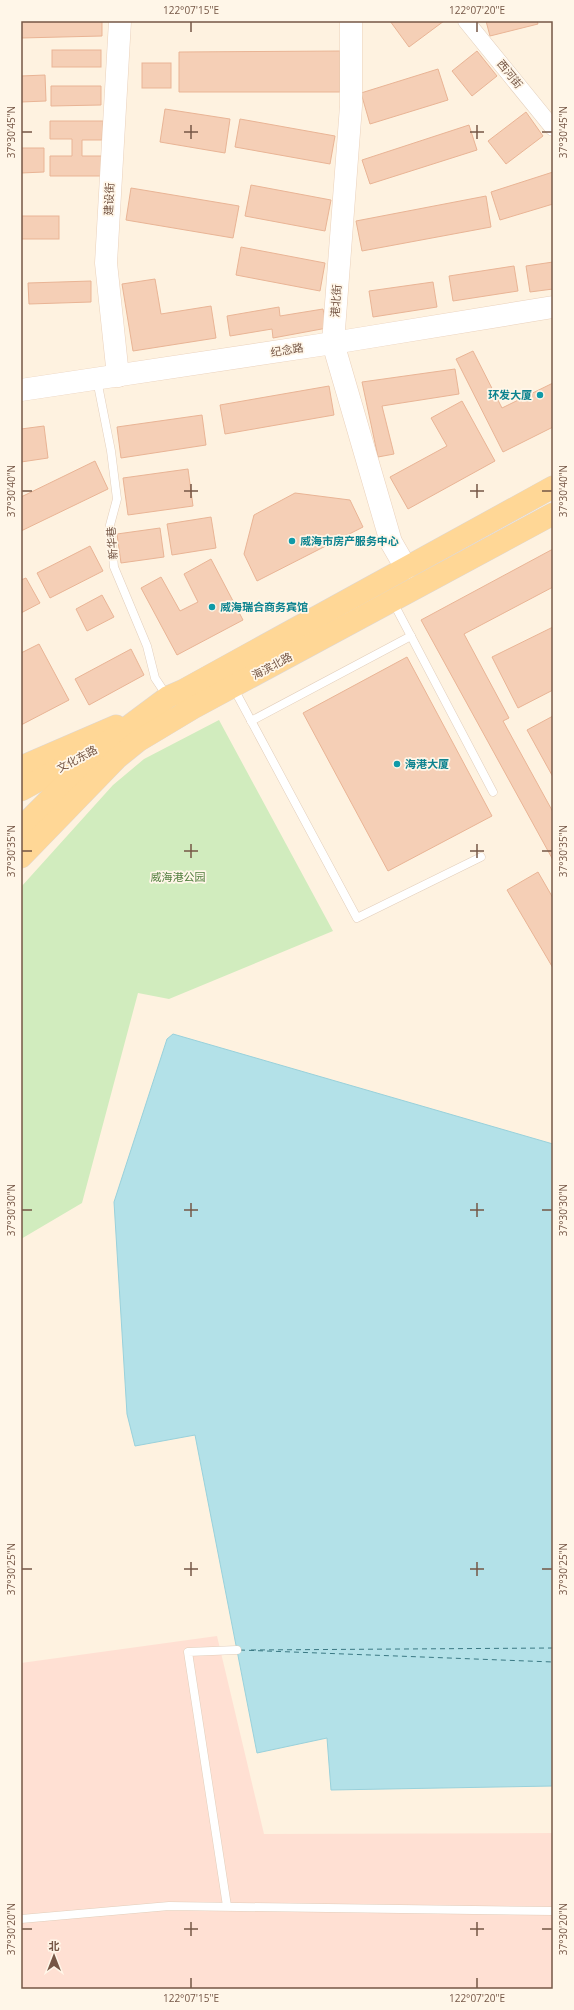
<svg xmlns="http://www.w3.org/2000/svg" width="574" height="2010" viewBox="0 0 574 2010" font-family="'Open Sans','Noto Sans SC',sans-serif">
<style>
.commercial{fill:#ffe0d3}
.green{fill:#d1ecbe}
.water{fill:#b3e1e8;stroke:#99d1db}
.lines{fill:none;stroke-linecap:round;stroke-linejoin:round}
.ferry{stroke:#3b7984;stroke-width:1;stroke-dasharray:5 4;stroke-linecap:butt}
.building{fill:#f5cfb6;stroke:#e9b495}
.lane-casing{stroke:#e2cebb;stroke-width:9}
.street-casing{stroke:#e2cebb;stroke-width:17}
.secondary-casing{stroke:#ead1bb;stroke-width:23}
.primary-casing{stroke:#ded7d3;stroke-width:23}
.lane{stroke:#fff;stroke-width:8}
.street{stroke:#fff;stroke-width:16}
.secondary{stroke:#fff;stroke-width:22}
.primary{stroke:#ffd796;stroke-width:22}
.ticks{fill:none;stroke:#765746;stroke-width:1.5}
.culture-dot{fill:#0f9aa8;stroke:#fff6e8;stroke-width:1.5}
.labels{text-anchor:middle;stroke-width:3.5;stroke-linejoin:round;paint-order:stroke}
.street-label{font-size:11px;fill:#765746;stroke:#fff6e8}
.culture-label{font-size:11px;font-weight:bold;fill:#0d838f;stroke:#fff6e8;text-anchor:start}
.park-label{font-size:11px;fill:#507d3d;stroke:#fff6e8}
.neatline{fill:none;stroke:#765746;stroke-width:1.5}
.ticks-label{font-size:10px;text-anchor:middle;fill:#765746}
</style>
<rect width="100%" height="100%" fill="#fef2e0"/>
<!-- commercial -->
<polygon class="commercial" points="217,1636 264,1834 553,1833 553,1989 21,1989 21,1663"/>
<!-- green -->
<polygon class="green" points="219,720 333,931 169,999 138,993 82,1203 21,1239 21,887 113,785 144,759"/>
<!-- water -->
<polygon class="water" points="173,1034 553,1144 553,1786 331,1790 327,1738 257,1753 195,1435 135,1446 127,1414 114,1202 167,1039"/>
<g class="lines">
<!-- ferry -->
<g class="ferry">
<polyline points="240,1650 553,1662"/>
<polyline points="251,1650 553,1648"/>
</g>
</g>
<!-- building -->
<g class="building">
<polygon points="21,21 102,21 102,36 21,38"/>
<polygon points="390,21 444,21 409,47"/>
<polygon points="486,21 537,21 538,24 490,36"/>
<rect x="52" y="50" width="49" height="17"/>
<polygon points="340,51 340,92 179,92 179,52"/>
<polygon points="477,51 497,76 472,96 452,71"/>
<rect x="142" y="63" width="29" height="25"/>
<polygon points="438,69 448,100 370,124 361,93"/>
<polygon points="45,75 46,101 21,102 21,76"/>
<polygon points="51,86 101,86 101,105 51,106"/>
<polygon points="165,109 230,119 225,153 160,142"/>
<polygon points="526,112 543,136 506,164 488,141"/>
<polygon points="240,119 335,136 330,164 235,147"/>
<polygon points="50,121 103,121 102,140 82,140 82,156 102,156 102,176 50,176 50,156 72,156 72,139 50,139"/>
<polygon points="469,125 477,150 370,184 362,160"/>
<polygon points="21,148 44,148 44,172 21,173"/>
<polygon points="553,172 553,204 500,220 491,192"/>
<polygon points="251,185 331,200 325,231 245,216"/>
<polygon points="131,188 239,206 233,238 126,220"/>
<polygon points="486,196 491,227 362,251 356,221"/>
<rect x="21" y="216" width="38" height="23"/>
<polygon points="241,247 325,263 320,291 236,275"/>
<polygon points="553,262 553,289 530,292 526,266"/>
<polygon points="514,266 518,291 453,301 449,276"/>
<polygon points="155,279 161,314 211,306 216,338 133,351 122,284"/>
<polygon points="91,281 91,302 29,304 28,283"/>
<polygon points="433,282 437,307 373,317 369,291"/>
<polygon points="279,307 280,316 323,309 327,328 273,338 272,329 230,336 227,316"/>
<polygon points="473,351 502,408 553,383 553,427 503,452 456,359"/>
<polygon points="455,369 459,394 382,406 394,454 378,457 362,382"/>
<polygon points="329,386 334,415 225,434 220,405"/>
<polygon points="462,401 495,461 408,509 390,477 447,446 431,418"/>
<polygon points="202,415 206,445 121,458 117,427"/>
<polygon points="44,426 48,458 21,462 21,429"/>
<polygon points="95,461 108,489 21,531 21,497"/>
<polygon points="188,469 193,506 128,515 123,478"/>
<polygon points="295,493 350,500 363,527 257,581 244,554 254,515"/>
<polygon points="211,517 216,548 172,555 167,524"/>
<polygon points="160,528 164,557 121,563 117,534"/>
<polygon points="90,546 103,571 50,598 37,573"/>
<polygon points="553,549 553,587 464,634 509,718 503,721 553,812 553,860 421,620"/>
<polygon points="211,559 243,620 177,655 141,588 161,577 180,611 198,602 184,574"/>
<polygon points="26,578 40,603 21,613 21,580"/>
<polygon points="102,595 114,617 87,631 76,609"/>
<polygon points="553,627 553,690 518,708 492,657"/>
<polygon points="39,644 69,700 21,725 21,653"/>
<polygon points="131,649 144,675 89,705 75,679"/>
<polygon points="407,657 492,816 388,871 303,713"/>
<polygon points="553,716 553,777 527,730"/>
<polygon points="538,872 553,898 553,968 507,890"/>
</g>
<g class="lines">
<defs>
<g id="lane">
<polyline points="97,380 111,451 117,499 110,525 114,567 147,646 155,678 167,696"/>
<polyline points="393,602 493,792"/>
<polyline points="233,687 357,918 481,857"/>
<polyline points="251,721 411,636"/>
<polyline points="227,1906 188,1652 237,1650"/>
<polyline points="21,1919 169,1906 553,1911"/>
</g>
<polyline id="street" points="466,21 553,128"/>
<g id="secondary">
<polyline points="351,21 351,106 333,343 391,542 406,568"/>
<polyline points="118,376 106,263 120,21"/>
<polyline points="21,390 333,343 553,307"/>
</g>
<g id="primary">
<polyline points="21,767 116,726"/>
<polyline points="21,790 83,756"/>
<polyline points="21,828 105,744 168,697 184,690 553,487"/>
<polyline points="21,857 117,758 138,741 193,708 553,514"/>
</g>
</defs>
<!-- lane casing -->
<use href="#lane" class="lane-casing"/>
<!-- street casing -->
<use href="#street" class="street-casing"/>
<!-- secondary casing -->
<use href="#secondary" class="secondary-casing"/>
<!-- primary casing -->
<use href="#primary" class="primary-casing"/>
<!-- lane -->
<use href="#lane" class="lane"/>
<!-- street -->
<use href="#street" class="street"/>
<!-- secondary -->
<use href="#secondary" class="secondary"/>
<!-- primary -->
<use href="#primary" class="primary"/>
</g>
<!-- ticks -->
<path class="ticks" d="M 191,22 L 191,32M 477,22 L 477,32M 191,125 L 191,139M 477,125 L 477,139M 22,132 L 32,132M 184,132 L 198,132M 470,132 L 484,132M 542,132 L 552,132M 191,484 L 191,498M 477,484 L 477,498M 22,491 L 32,491M 184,491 L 198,491M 470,491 L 484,491M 542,491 L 552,491M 191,844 L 191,858M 477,844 L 477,858M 22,851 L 32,851M 184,851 L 198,851M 470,851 L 484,851M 542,851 L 552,851M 191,1203 L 191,1217M 477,1203 L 477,1217M 22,1210 L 32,1210M 184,1210 L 198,1210M 470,1210 L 484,1210M 542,1210 L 552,1210M 191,1562 L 191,1576M 477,1562 L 477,1576M 22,1569 L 32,1569M 184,1569 L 198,1569M 470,1569 L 484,1569M 542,1569 L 552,1569M 191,1922 L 191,1936M 477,1922 L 477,1936M 22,1929 L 32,1929M 184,1929 L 198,1929M 470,1929 L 484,1929M 542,1929 L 552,1929M 191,1978 L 191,1988M 477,1978 L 477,1988"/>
<!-- markers -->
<g class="culture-dot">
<circle cx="540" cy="395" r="4"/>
<circle cx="292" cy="541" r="4"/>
<circle cx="212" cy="607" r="4"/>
<circle cx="397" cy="764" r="4"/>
</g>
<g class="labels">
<!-- street labels -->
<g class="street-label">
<text transform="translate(510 74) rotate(51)" y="4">西河街</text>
<text transform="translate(109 199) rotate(-87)" y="4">建设街</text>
<text transform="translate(336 301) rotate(-86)" y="4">港北街</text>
<text transform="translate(287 350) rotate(-9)" y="4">纪念路</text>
<text transform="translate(112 543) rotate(-94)" y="4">新华巷</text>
<text transform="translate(272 666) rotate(-28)" y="4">海滨北路</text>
<text transform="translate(77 759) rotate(-28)" y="4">文化东路</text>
</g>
<!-- culture labels -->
<g class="culture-label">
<text x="532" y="399" text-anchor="end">环发大厦</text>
<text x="300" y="545">威海市房产服务中心</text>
<text x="220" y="611">威海瑞合商务宾馆</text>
<text x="405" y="768">海港大厦</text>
</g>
<!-- park labels -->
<g class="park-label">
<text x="178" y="881">威海港公园</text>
</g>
</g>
<!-- border -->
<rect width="574" height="2010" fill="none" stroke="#fff6e8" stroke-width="44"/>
<!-- north arrow -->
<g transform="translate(54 1956)" stroke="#fff6e8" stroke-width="3" paint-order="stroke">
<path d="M0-3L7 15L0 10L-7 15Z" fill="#765746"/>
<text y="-6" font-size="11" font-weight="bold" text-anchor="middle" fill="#765746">北</text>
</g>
<rect x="22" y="22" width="530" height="1966" class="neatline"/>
<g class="ticks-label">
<text x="191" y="14">122°07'15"E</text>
<text x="477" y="14">122°07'20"E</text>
<text transform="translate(11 132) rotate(-90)" y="4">37°30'45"N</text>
<text transform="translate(563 132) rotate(-90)" y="4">37°30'45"N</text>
<text transform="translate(11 491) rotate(-90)" y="4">37°30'40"N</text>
<text transform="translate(563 491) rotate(-90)" y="4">37°30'40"N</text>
<text transform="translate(11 851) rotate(-90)" y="4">37°30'35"N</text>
<text transform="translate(563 851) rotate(-90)" y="4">37°30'35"N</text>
<text transform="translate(11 1210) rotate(-90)" y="4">37°30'30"N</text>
<text transform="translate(563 1210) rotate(-90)" y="4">37°30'30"N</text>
<text transform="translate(11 1569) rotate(-90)" y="4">37°30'25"N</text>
<text transform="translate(563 1569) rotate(-90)" y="4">37°30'25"N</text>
<text transform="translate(11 1929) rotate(-90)" y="4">37°30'20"N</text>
<text transform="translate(563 1929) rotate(-90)" y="4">37°30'20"N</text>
<text x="191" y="2002">122°07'15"E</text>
<text x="477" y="2002">122°07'20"E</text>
</g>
</svg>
